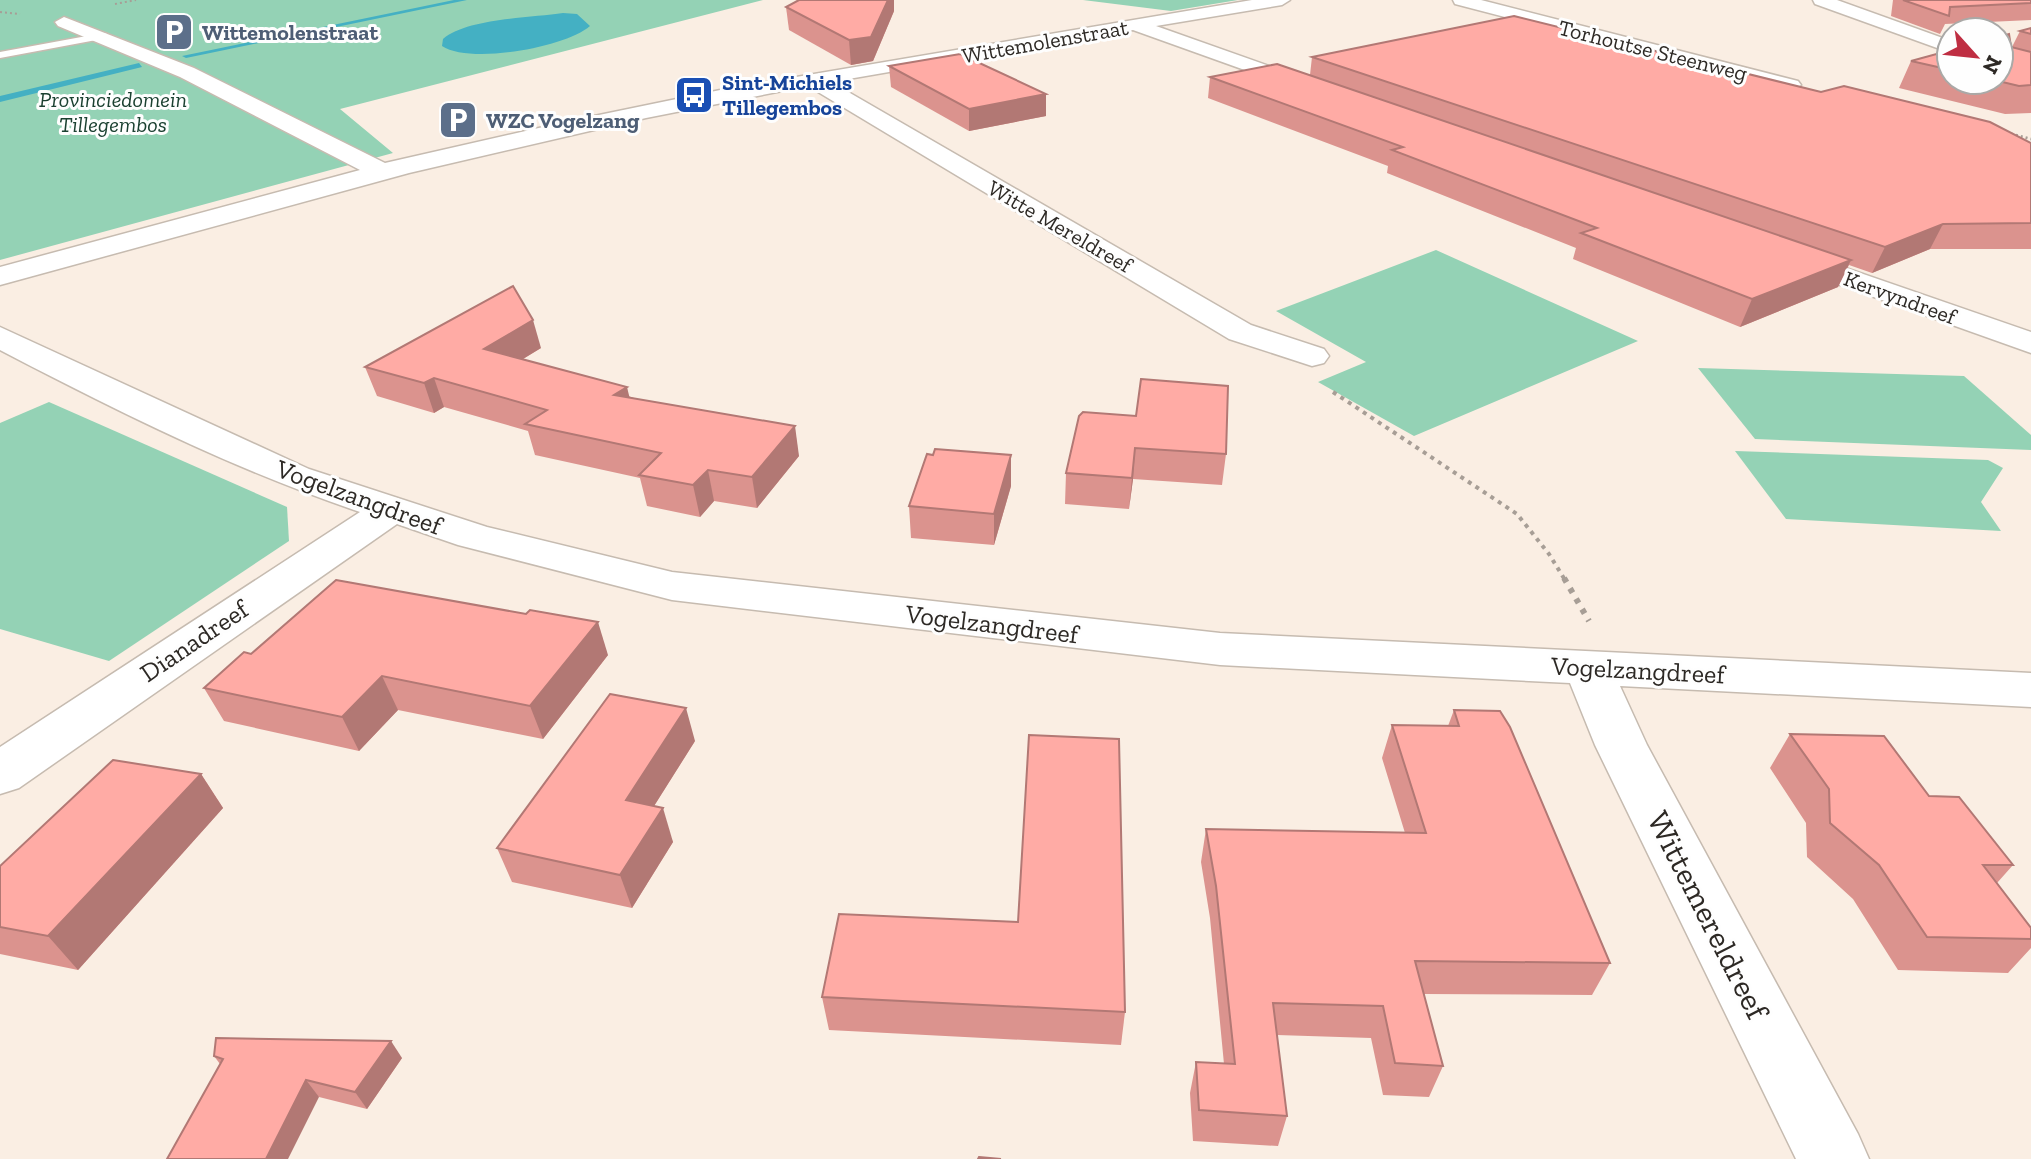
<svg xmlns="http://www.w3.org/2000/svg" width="2031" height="1159" viewBox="0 0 2031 1159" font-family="'Zilla Slab',serif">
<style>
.green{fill:#94d2b5}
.water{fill:#44b0c3}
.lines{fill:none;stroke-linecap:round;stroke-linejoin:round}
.stream{fill:#44b0c3;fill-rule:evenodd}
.lane-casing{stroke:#c6bbb0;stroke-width:3}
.street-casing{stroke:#c6bbb0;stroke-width:3}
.primary-casing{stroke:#c6bbb0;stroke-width:3}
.path-far3{stroke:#a79e96;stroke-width:2;stroke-dasharray:2 3;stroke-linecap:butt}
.path-far2{stroke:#a79e96;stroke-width:3;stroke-dasharray:2 3;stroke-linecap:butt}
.path-far1{stroke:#a79e96;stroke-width:4;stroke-dasharray:4 5;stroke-linecap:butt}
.path{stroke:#a79e96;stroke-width:6;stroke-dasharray:5 7;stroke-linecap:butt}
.lane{fill:#fff;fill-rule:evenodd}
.street{fill:#fff;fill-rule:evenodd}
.primary{fill:#fff;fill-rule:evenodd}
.wall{fill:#db938e}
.shaded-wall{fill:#b27874}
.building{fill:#ffaba5;stroke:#b27874;stroke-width:2}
.labels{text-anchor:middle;stroke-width:6;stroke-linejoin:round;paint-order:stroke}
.far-service-label{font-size:22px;font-weight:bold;fill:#4e5e75;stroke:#fefefe;text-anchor:start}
.far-street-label{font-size:22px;fill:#2d2925;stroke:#fefefe}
.far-transit-label{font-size:22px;font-weight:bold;fill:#164399;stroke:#fefefe;text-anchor:start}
.far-park-label{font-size:22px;font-style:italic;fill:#1b4131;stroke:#fefefe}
.street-label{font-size:26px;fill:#2d2925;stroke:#fefefe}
.near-street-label{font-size:32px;fill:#2d2925;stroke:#fefefe}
</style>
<rect width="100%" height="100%" fill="#faeee3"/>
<!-- green -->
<g class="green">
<polygon points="0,0 763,0 340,109 393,153 0,260"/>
<polygon points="1083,0 1238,0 1171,11"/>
<polygon points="1436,250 1638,341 1414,436 1318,382 1366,362 1276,311"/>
<polygon points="1698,368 1964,376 2031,435 2031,450 1755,439"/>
<polygon points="49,402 287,507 289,541 109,661 0,629 0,423"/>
<polygon points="1735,451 1988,460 2003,468 1981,502 2001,531 1786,519"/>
</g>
<!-- water -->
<path class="water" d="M 563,13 L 577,14 L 590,26 C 566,47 471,65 442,46 L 443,39 C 467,18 531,18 563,13 Z"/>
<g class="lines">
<!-- stream -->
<g class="stream">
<polygon points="454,0 467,0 186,58 182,56"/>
<polygon points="139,63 142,67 0,102 0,96"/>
</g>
<defs>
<polygon id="lane" points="103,33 107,34 107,38 0,58 0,52"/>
<g id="street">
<polygon points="1252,0 1290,0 1282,5 1156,26 1320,84 1323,88 1320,92 1306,92 1133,30 831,82 1251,325 1324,349 1329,356 1324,363 1312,366 1229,339 808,86 646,118 409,173 0,285 0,267 360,170 180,77 58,26 55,22 64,17 194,68 385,163 565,122 725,89"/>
<polygon points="1813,0 1837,0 1951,41 1951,53 1815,4"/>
<polygon points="1788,248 2031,332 2031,353 1778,263 1774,257 1778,251"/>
<path d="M 0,327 L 309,469 L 487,527 L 672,572 L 1220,633 L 2031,673 L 2031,707 L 1620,686 L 1647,745 L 1858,1134 L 1869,1159 L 1796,1159 L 1595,745 L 1570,683 L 1220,665 L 672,600 L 458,545 L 397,524 L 19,788 L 0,794 L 0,747 L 360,512 C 235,470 117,411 0,350 Z"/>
</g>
<polygon id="primary" points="1453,0 1481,0 1798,81 1801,85 1791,91 1455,4"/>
</defs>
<!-- lane casing -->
<use href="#lane" class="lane-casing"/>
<!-- street casing -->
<use href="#street" class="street-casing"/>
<!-- primary casing -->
<use href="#primary" class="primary-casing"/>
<!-- path-far3 -->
<g class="path-far3">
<polyline points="115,4 136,0"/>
<polyline points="0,12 20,14"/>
</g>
<!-- path-far2 -->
<polyline class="path-far2" points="2011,134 2031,139"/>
<!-- path-far1 -->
<polyline class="path-far1" points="1333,392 1517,514 1549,554 1565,580"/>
<!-- path -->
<polyline class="path" points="1564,578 1589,621"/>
<!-- lane -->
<use href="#lane" class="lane"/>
<!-- street -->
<use href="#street" class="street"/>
<!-- primary -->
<use href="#primary" class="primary"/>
</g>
<!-- wall -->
<g class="wall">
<polygon points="1893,0 2031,0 2031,20 1945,24 1940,34 1891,16"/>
<polygon points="786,7 894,11 873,61 851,65 789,30"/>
<polygon points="2031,28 2031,113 2005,114 1899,88 1911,61 1951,50 1951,80 1999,80 2012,47 2020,31"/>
<polygon points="1312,57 2031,143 2031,249 1930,249 1872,273 1849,265 1838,287 1740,327 1573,259 1576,248 1387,173 1388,166 1208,98 1210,77 1310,75"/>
<polygon points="889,66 1046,116 969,131 891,87"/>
<polygon points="541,348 523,359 799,456 757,508 714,501 700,517 647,506 640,478 535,455 528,431 444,407 434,413 377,396 365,367"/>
<polygon points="1079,416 1226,454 1222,485 1133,479 1129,509 1065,504 1066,473"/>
<polygon points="1011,455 1011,486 994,545 911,538 909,506"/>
<polygon points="251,654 608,655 543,739 398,710 359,751 224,721 204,688"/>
<polygon points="1454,710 1610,963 1592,995 1424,994 1443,1066 1429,1097 1383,1095 1371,1038 1277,1035 1287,1116 1278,1146 1193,1141 1190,1093 1196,1062 1224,1064 1210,918 1201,862 1206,829 1405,833 1382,758 1392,725 1448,726"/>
<polygon points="1790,734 1929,796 2013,865 1997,883 2031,928 2031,948 2008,973 1898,970 1853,899 1807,857 1806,823 1770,768"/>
<polygon points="695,741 654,806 673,842 632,908 512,882 497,848"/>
<polygon points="201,774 223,808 78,970 0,954 0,866"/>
<polygon points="822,997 1125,1012 1121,1045 829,1030"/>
<polygon points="214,1056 402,1058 367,1109 319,1097 220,1064"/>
</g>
<!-- shaded-wall -->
<g class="shaded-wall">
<polygon points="888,0 894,0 894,11 873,61 851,65 849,40"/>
<polygon points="1046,94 1046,116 969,131 969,109"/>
<polygon points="1943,224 1930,249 1872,273 1885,247"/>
<polygon points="1851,260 1838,287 1740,327 1752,299"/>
<polygon points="533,320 541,348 493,377 484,349"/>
<polygon points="434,378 444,407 434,413 424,383"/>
<polygon points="627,387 634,416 614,395"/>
<polygon points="795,426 799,456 757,508 752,477"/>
<polygon points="1135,448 1133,479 1129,509 1132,478"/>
<polygon points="1011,455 1011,486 994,545 994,514"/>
<polygon points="708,470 714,501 700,517 693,485"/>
<polygon points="598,622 608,655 543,739 530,706"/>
<polygon points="382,676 398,710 359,751 342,717"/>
<polygon points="686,708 695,741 637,833 626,800"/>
<polygon points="201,774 223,808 78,970 48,936"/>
<polygon points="663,808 673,842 632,908 620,875"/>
<polygon points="391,1041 402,1058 367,1109 355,1092"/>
<polygon points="306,1080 319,1097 288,1159 266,1159"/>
</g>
<!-- building -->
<g class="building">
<polygon points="799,0 888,0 871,37 849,40 786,7"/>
<polygon points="1903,0 2031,0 2031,3 1950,7 1949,16"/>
<polygon points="1514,16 1821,92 1844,86 1990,122 2031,143 2031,223 1943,224 1885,247 1312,57"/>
<polygon points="2031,28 2031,34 2020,31"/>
<polygon points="2009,34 2011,47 2031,52 2031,85 2019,86 1994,80 1999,80 1999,37"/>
<polygon points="1951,50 1951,52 1948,55 1951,57 1951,70 1911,61"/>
<polygon points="960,54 1046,94 969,109 889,66"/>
<polygon points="1277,64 1851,260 1752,299 1581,233 1597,228 1392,150 1403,147 1210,77"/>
<polygon points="513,286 533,320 484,349 627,387 614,395 795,426 752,477 708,470 693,485 639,475 661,453 525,424 547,410 434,378 424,383 365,367"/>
<polygon points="1141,379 1228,386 1226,454 1135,448 1132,478 1066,473 1079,416 1083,412 1136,416"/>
<polygon points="935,449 1011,455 994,514 909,506 927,454 933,455"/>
<polygon points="336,580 526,614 530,610 598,622 530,706 382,676 342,717 204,688 244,652 251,654"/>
<polygon points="610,694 686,708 626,800 663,808 620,875 497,848"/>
<polygon points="1454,710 1500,711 1510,727 1610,963 1415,961 1443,1066 1395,1063 1383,1006 1273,1003 1287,1116 1199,1110 1196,1062 1235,1064 1216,886 1206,829 1426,833 1392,725 1459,726"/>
<polygon points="1790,734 1884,736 1929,796 1959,797 2013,865 1983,865 2031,928 2031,939 1927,937 1879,865 1830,823 1829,789"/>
<polygon points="1029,735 1119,739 1125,1012 822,997 839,914 1018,922"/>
<polygon points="113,760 201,774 48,936 0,927 0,866"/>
<polygon points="216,1038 391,1041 355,1092 306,1080 266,1159 167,1159 223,1059 214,1056"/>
<polygon points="979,1157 1001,1159 978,1159"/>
</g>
<!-- icons -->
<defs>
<symbol id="parking-square" viewBox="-11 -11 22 22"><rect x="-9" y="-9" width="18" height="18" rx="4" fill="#5c6f8a" stroke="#fefefe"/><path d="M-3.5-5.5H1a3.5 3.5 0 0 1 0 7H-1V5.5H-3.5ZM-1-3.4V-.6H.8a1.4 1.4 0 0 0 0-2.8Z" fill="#fff"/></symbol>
<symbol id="bus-square" viewBox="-11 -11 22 22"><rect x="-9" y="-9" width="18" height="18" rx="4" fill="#1a4fb4" stroke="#fefefe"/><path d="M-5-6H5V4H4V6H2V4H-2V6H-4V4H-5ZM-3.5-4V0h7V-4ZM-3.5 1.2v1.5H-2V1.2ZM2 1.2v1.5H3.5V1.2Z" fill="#fff"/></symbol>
</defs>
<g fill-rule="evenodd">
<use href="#parking-square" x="152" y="10" width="44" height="44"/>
<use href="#bus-square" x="672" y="73" width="44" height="44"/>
<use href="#parking-square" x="436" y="98" width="44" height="44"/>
</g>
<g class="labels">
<!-- far-service labels -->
<g class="far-service-label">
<text x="202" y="40">Wittemolenstraat</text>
<text x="486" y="128">WZC Vogelzang</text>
</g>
<!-- far-street labels -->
<g class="far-street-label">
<text transform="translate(1045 41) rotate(-10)" y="8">Wittemolenstraat</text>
<text transform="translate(1653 50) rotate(14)" y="8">Torhoutse Steenweg</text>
<text transform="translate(1060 226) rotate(30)" y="8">Witte Mereldreef</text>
<text transform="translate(1900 297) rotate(20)" y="8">Kervyndreef</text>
</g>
<!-- far-transit labels -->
<g class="far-transit-label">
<text x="722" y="90">Sint-Michiels<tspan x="722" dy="25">Tillegembos</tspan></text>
</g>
<!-- far-park labels -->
<g class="far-park-label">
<text x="113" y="107">Provinciedomein<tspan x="113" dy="25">Tillegembos</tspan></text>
</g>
<!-- street labels -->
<g class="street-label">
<text transform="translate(359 497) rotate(20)" y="9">Vogelzangdreef</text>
<text transform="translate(992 624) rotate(7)" y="9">Vogelzangdreef</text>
<text transform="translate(194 641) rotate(-34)" y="9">Dianadreef</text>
<text transform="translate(1638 670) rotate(3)" y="9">Vogelzangdreef</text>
</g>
<!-- near-street labels -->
<g class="near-street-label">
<text transform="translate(1708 915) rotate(63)" y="11">Wittemereldreef</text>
</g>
</g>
<!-- north arrow -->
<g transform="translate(1975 56) rotate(117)"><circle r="38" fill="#fefefe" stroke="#aaa9a7" stroke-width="2"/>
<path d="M0-6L14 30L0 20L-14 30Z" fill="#bf2e42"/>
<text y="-12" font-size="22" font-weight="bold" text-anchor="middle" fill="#2d2925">N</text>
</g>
</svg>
